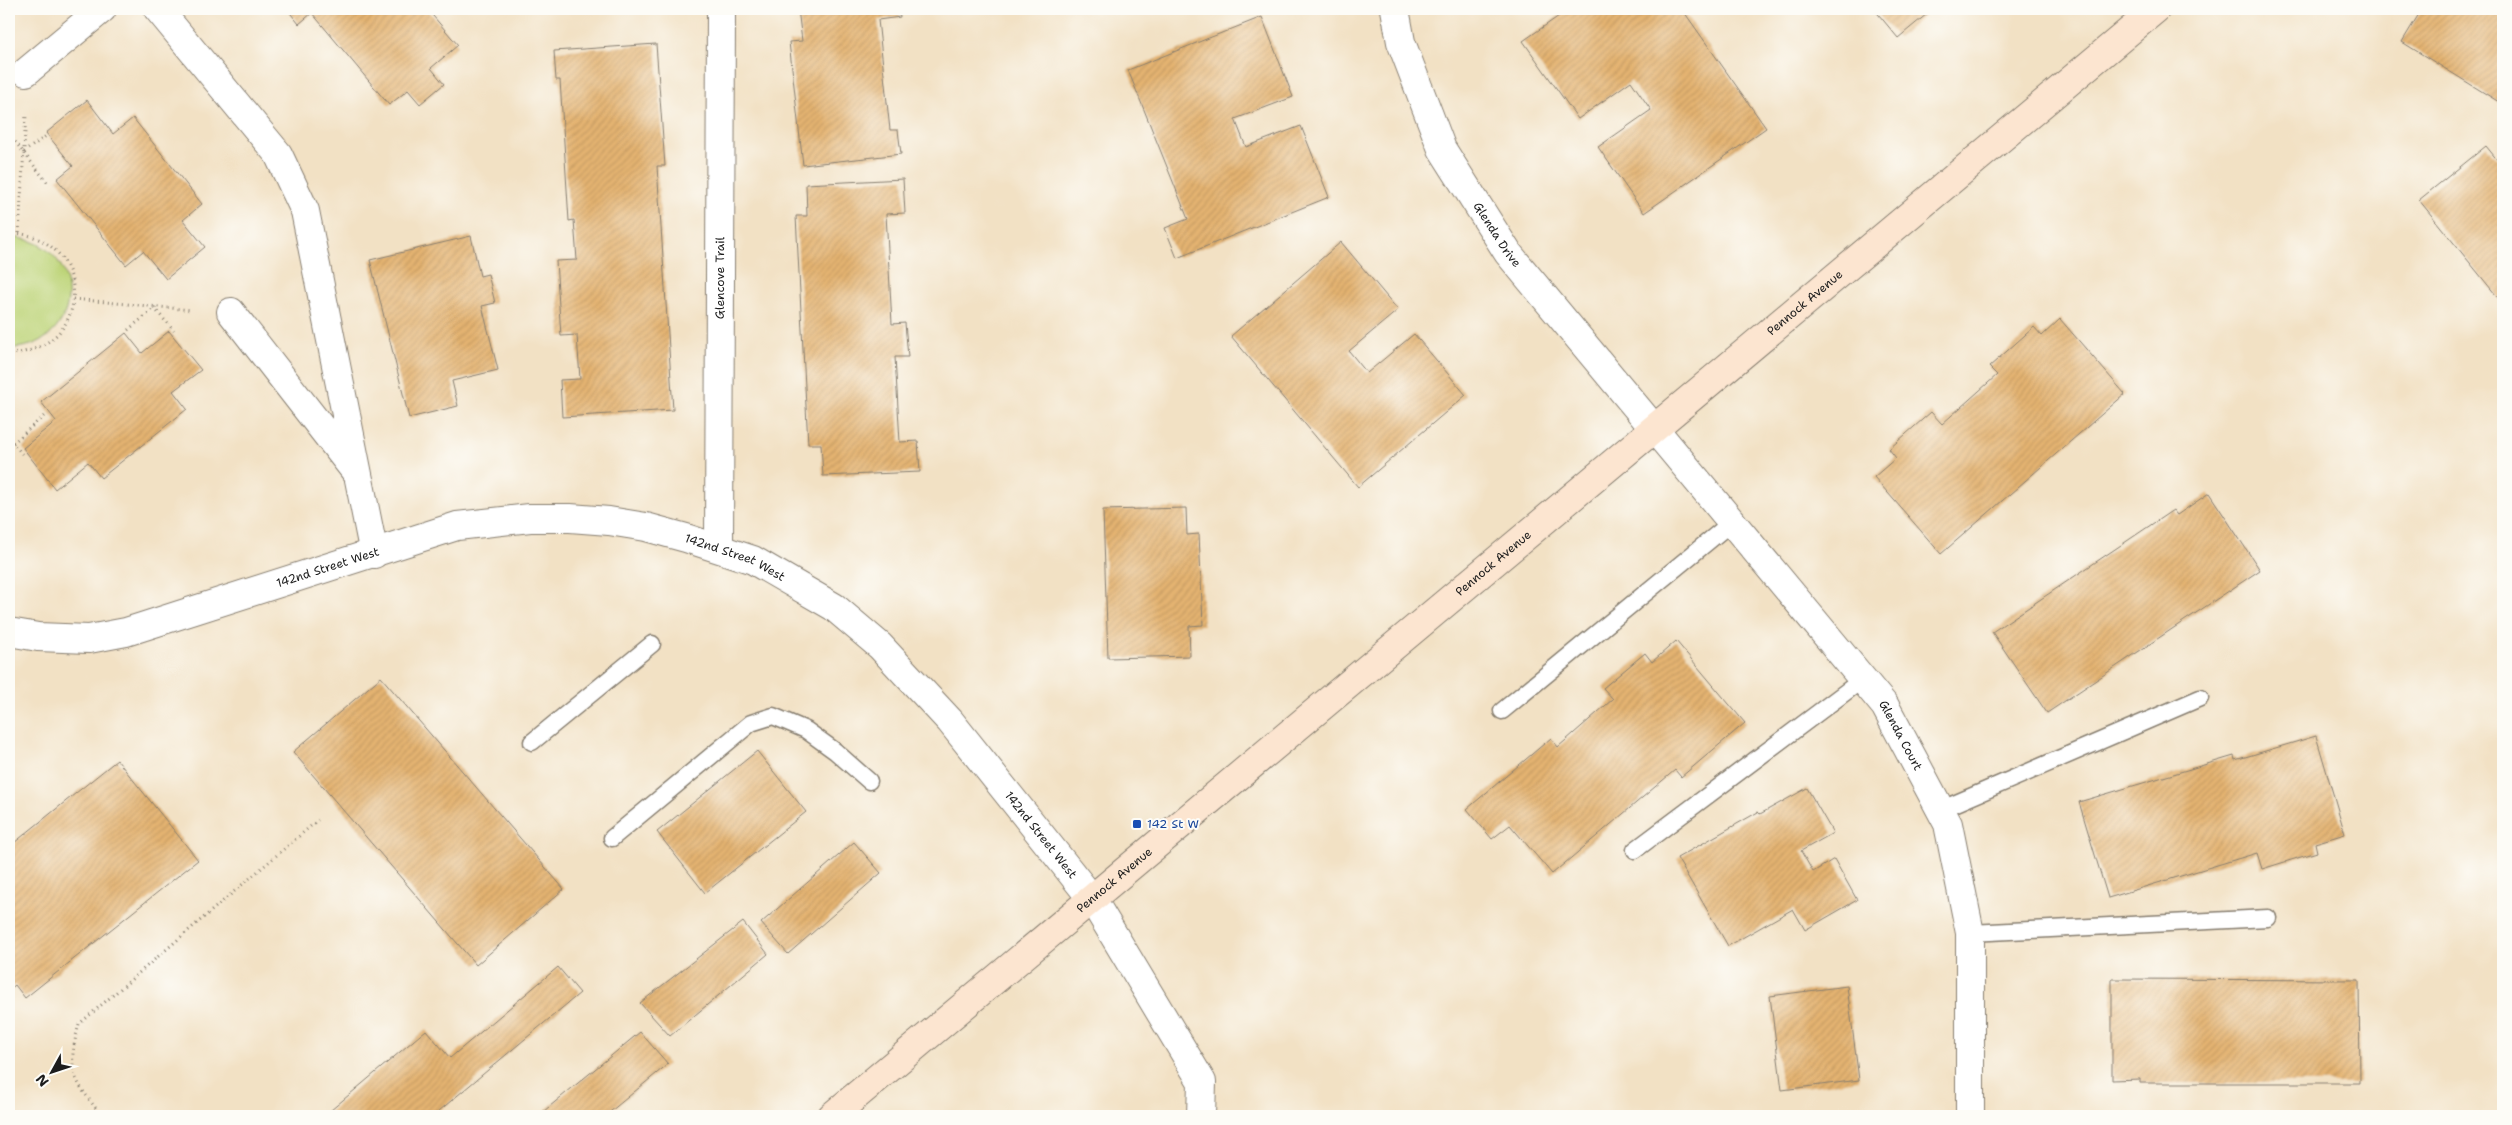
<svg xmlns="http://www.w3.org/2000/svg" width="2512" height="1125" viewBox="0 0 2512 1125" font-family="'Shantell Sans',sans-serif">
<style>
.green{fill:#bdd478;stroke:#6c784a}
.building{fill:url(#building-hatch)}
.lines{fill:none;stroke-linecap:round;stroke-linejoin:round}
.lane-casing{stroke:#877e70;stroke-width:19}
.street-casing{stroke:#877e70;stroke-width:30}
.secondary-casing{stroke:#877e70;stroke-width:30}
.path{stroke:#877e70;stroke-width:3;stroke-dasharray:1 4;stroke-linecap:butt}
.lane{stroke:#fff;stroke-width:16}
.street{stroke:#fff;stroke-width:28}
.secondary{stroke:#fce5d0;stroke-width:28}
.transit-dot{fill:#1a4fb4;stroke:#fdfcf7;stroke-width:2}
.labels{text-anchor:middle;stroke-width:4;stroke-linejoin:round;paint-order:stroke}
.street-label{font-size:12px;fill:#1c1c1c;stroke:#fdfcf7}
.transit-label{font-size:12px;fill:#164399;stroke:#fdfcf7;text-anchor:start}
</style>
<defs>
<pattern id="building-hatch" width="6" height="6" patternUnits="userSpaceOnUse" patternTransform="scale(1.25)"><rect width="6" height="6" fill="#e4b371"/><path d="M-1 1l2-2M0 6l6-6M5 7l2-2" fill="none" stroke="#c39961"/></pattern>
</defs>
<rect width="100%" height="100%" fill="#fdfcf7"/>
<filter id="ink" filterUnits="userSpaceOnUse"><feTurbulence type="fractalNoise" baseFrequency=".02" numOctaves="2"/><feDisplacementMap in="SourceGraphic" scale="10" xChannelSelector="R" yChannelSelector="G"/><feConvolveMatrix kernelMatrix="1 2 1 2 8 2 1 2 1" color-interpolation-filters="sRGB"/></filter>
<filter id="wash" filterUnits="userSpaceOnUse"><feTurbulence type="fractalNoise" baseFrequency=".0096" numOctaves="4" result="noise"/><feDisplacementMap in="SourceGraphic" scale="20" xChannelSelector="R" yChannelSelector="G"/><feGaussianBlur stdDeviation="1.12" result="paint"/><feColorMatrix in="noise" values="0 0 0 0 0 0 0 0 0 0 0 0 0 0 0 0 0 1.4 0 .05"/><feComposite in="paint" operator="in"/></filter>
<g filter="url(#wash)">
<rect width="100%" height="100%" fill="#f2e1c4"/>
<!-- green -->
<path class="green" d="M 9,237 C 90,241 86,349 9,348 Z"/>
<g id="blocks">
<!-- building -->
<g class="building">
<polygon points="287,9 427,9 458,45 431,68 444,84 420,104 408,90 389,105 312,13 299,24"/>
<polygon points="798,9 899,9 900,17 878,20 890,130 898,130 901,154 803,165 789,42 802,41"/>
<polygon points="1569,9 1682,9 1766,128 1644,213 1598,147 1651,110 1631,81 1578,119 1523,41"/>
<polygon points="1874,9 1933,9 1898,38"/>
<polygon points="2422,9 2450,9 2455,12 2458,9 2503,9 2503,95 2499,102 2402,42"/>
<polygon points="1262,17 1293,97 1235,119 1246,147 1301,126 1329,197 1177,258 1165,228 1188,219 1128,70"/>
<polygon points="656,44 665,166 657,166 673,410 562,417 560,380 580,379 577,335 561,336 556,261 577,260 574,220 569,221 560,80 556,80 554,51"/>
<polygon points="87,100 113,134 133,118 202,204 183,220 205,247 166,279 143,251 126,265 57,179 73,166 46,133"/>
<polygon points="2486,146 2503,167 2503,297 2500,300 2419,200"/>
<polygon points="903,179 905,213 886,214 892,324 905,323 908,357 895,357 900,442 918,441 920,472 823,476 821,444 808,444 796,216 807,216 806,184"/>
<polygon points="471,236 480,276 488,274 495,303 482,306 498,370 452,381 458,406 409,418 370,260"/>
<polygon points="1341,242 1398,310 1349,351 1367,373 1414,334 1466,395 1358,487 1231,336"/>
<polygon points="2060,319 2125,394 1941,554 1874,477 1896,458 1889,449 1931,412 1942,424 1997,375 1989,367 2034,327 2042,336"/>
<polygon points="169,331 201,370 173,391 187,409 101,478 88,462 55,489 23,448 56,421 41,402 126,333 142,353"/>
<polygon points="2209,493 2260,570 2047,713 1992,632 2173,510 2177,515"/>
<polygon points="1186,508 1187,535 1199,534 1203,625 1189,626 1190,656 1108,658 1103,510"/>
<polygon points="1676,641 1745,723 1681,777 1675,770 1552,874 1510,825 1492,839 1467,809 1551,738 1558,747 1613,699 1603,688 1645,653 1652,662"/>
<polygon points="381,677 564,889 476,965 293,752"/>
<polygon points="2316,736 2345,834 2315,843 2317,852 2262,869 2257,853 2108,898 2079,802 2234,756 2235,760"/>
<polygon points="757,751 806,812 705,893 657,832"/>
<polygon points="117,760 198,860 25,998 15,985 9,990 9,847"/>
<polygon points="1807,788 1833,833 1801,851 1813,872 1834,859 1857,900 1805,930 1793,909 1728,946 1677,858 1758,812 1760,814"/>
<polygon points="854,842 881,873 788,954 761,923"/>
<polygon points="743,922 768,954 670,1036 640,1003"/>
<polygon points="558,967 580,993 433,1116 324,1116 426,1030 450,1058"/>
<polygon points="2112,979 2359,980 2360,1083 2140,1083 2140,1079 2112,1080"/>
<polygon points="1847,986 1859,1080 1782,1090 1770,996"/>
<polygon points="640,1032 668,1064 605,1116 538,1116"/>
</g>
</g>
</g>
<g filter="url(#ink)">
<use href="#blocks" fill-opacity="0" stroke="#877e70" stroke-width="1"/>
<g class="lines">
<defs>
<g id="lane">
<polyline points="1502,711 1733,521"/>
<polyline points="532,742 652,644"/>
<polyline points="1940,810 2200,698"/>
<polyline points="612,838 751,723 773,716 806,730 835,751 869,781"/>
<polyline points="1635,850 1863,679"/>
<polyline points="1970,933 2268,918"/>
</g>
<g id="street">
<polyline points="158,9 278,154 305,211 374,554"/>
<path id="s1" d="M 1395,9 L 1401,42 L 1442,149 L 1508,253 L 1885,706 L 1948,824 L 1970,933 L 1970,1116"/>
<polyline points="26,72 102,9"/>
<polyline points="231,312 355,471"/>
<path id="s2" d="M 719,548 L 721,9"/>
<path id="s3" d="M 9,632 L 38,637 L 89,639 L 126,632 L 457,526 L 530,518 L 570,518 L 609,521 L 646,527 L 686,538 L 753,560 L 834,607 L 880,646 L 950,721 L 1092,899 L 1202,1082 L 1201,1116"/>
</g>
<g id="secondary">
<path id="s4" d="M 832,1116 L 2156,9"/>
</g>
</defs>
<!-- lane casing -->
<use href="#lane" class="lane-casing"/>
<!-- street casing -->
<use href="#street" class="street-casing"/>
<!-- secondary casing -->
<use href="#secondary" class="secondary-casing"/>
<!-- path -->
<g class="path">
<polyline points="9,134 47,182"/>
<polyline points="24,152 46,136"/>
<path d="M 9,233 C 91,233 99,349 9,354"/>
<polyline points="19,233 26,115"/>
<polyline points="73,299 192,310"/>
<polyline points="154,308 174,331"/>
<polyline points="128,330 156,307"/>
<polyline points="9,438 22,454"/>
<polyline points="13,443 44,416"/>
<path d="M 102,1116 C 73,1079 66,1072 79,1024 L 318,820"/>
</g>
<!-- lane -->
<use href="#lane" class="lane"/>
<!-- street -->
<use href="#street" class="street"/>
<!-- secondary -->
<use href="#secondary" class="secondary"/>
</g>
</g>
<!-- markers -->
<rect class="transit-dot" x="1132" y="819" width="10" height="10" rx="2.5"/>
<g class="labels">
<!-- street labels -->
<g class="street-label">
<text dy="4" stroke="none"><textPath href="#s1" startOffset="250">Glenda Drive</textPath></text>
<text dy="4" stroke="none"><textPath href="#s2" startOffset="270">Glencove Trail</textPath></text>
<text dy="4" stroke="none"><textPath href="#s4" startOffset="1268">Pennock Avenue</textPath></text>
<text dy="4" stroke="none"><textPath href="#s3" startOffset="750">142nd Street West</textPath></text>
<text dy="4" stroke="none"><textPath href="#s4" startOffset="862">Pennock Avenue</textPath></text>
<text dy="4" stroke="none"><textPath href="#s3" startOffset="330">142nd Street West</textPath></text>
<text dy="4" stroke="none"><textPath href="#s1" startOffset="894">Glenda Court</textPath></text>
<text dy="4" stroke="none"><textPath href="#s3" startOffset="1170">142nd Street West</textPath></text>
<text dy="4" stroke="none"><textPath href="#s4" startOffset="368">Pennock Avenue</textPath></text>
</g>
<!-- transit labels -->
<g class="transit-label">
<text x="1147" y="828">142 St W</text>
</g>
</g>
<!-- margin -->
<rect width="2512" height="1125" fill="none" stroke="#fdfcf7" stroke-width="30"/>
<!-- north arrow -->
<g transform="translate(52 1072) rotate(230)" stroke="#fdfcf7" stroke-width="4" paint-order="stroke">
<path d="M0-4L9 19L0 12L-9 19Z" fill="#1c1c1c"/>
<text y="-8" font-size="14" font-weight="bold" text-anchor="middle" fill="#1c1c1c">N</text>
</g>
</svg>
